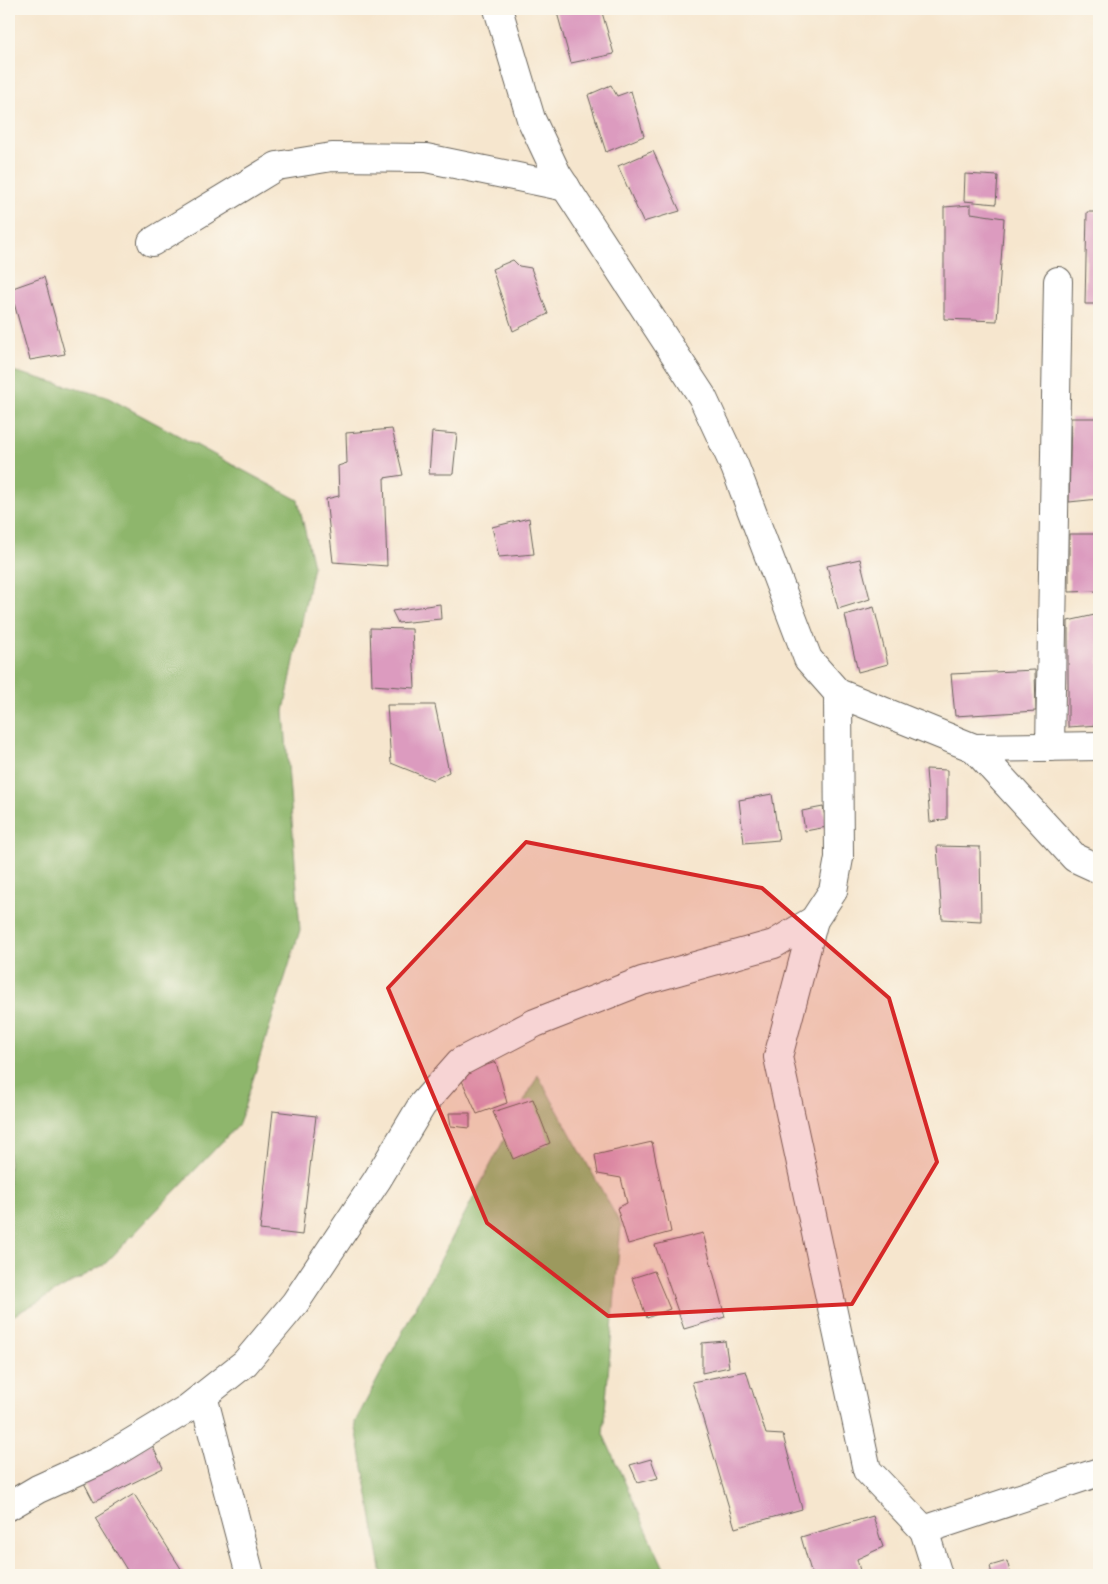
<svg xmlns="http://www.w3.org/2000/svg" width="1108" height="1584" viewBox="0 0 1108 1584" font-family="Delius,sans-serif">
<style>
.forest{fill:#8eb66c;stroke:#556944}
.building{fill:#dc9bbf}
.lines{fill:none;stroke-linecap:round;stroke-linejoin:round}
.street-casing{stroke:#68635a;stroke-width:30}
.street{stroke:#fff;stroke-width:28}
.marked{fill:#d62828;fill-opacity:0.2;stroke:#d62828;stroke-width:4;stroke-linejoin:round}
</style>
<rect width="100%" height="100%" fill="#fbf7ec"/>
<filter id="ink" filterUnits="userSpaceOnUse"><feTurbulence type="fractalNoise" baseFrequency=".02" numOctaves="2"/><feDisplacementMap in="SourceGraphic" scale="10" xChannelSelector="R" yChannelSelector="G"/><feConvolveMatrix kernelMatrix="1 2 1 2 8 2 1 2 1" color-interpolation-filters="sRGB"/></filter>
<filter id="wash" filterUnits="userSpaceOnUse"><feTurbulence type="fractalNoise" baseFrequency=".0096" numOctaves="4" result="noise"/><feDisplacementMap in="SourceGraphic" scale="20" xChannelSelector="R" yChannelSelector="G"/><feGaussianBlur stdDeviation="1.12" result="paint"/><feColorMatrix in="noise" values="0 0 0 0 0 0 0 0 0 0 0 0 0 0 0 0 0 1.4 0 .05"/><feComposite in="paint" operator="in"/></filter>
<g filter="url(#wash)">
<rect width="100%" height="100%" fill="#f6e6ce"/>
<!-- forest -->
<g class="forest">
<polygon points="9,370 107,397 298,500 313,566 284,711 300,930 239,1124 105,1264 9,1318"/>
<polygon points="538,1075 621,1225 603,1434 667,1575 382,1575 355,1422"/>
</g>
<g id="blocks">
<!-- building -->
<g class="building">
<polygon points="556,9 601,9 614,54 571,63"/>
<polygon points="611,85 617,96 631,91 644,136 606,152 588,95"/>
<polygon points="653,151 680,211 643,222 618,166"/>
<polygon points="965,174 998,176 996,204 964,201"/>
<polygon points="971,205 971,213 1004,218 997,321 944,319 944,207"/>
<polygon points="1087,212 1099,212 1099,304 1085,304"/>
<polygon points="513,260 519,266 531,268 548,314 513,331 492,269"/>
<polygon points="44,277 65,354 30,360 10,289"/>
<polygon points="1071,418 1099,418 1099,499 1069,502"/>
<polygon points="392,429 403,475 384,478 387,566 333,562 326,499 339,496 338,466 347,463 346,433"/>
<polygon points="432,432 457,434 453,474 429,474"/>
<polygon points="529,518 534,554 499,557 492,527"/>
<polygon points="1069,534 1099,534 1099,591 1069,592"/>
<polygon points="860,559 870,599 838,609 827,566"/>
<polygon points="440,604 441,619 398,623 392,611"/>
<polygon points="874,607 888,664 858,672 845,615"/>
<polygon points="1099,614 1099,725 1068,727 1068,621"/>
<polygon points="370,628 412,629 415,688 372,685"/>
<polygon points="1035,670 1036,711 955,716 951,674"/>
<polygon points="387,705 435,705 449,772 433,780 391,763"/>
<polygon points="926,769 947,770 947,819 930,822"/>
<polygon points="772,794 779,840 744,843 739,800"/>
<polygon points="823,807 827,827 805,831 802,811"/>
<polygon points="937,846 980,847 981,921 942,919"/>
<polygon points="496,1062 507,1103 477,1114 459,1074"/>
<polygon points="533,1099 550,1143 513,1159 493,1112"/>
<polygon points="273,1111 316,1116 302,1235 260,1230"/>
<polygon points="449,1113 470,1113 470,1128 451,1126"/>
<polygon points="652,1142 671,1232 628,1244 617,1208 627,1203 621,1178 598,1174 595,1155"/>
<polygon points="703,1233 725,1317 684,1329 655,1245"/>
<polygon points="654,1271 670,1309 647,1318 632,1278"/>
<polygon points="725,1341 729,1367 702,1373 702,1343"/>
<polygon points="746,1371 766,1434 783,1435 802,1509 735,1528 692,1382"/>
<polygon points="151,1443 163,1468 94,1502 81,1477"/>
<polygon points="651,1459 658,1478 638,1483 630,1465"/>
<polygon points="134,1494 185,1575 130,1575 95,1518"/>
<polygon points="873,1516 883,1547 857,1559 861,1575 812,1575 801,1537"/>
<polygon points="1007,1561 1011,1575 992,1575 990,1566"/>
</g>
</g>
</g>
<g filter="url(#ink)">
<use href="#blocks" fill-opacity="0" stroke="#68635a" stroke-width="1"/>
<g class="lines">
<defs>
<g id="street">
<polyline points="498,9 531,119 557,174 702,396 735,467 808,659 838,693 974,748 1099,746"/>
<polyline points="152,242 277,166 332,157 426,158 566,187"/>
<polyline points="1050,747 1058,281"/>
<polyline points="974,748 1075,858 1099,869"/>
<polyline points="814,920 778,1057 867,1470 924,1530 1099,1472"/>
<polyline points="203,1396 250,1575"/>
<polyline points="9,1506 38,1489 104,1459 188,1408 245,1363 295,1303 377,1180 422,1105 460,1062 535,1023 642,981 774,944 814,920 833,891 839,858 838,693"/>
<polyline points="924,1530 938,1575"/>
</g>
</defs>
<!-- street casing -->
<use href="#street" class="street-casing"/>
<!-- street -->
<use href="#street" class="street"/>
</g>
</g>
<!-- marked area -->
<path class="marked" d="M 526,842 L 762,888 L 889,998 L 937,1162 L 852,1304 L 608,1316 L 487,1223 L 388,988 Z"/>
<!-- margin -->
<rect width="1108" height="1584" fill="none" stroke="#fbf7ec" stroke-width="30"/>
</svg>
